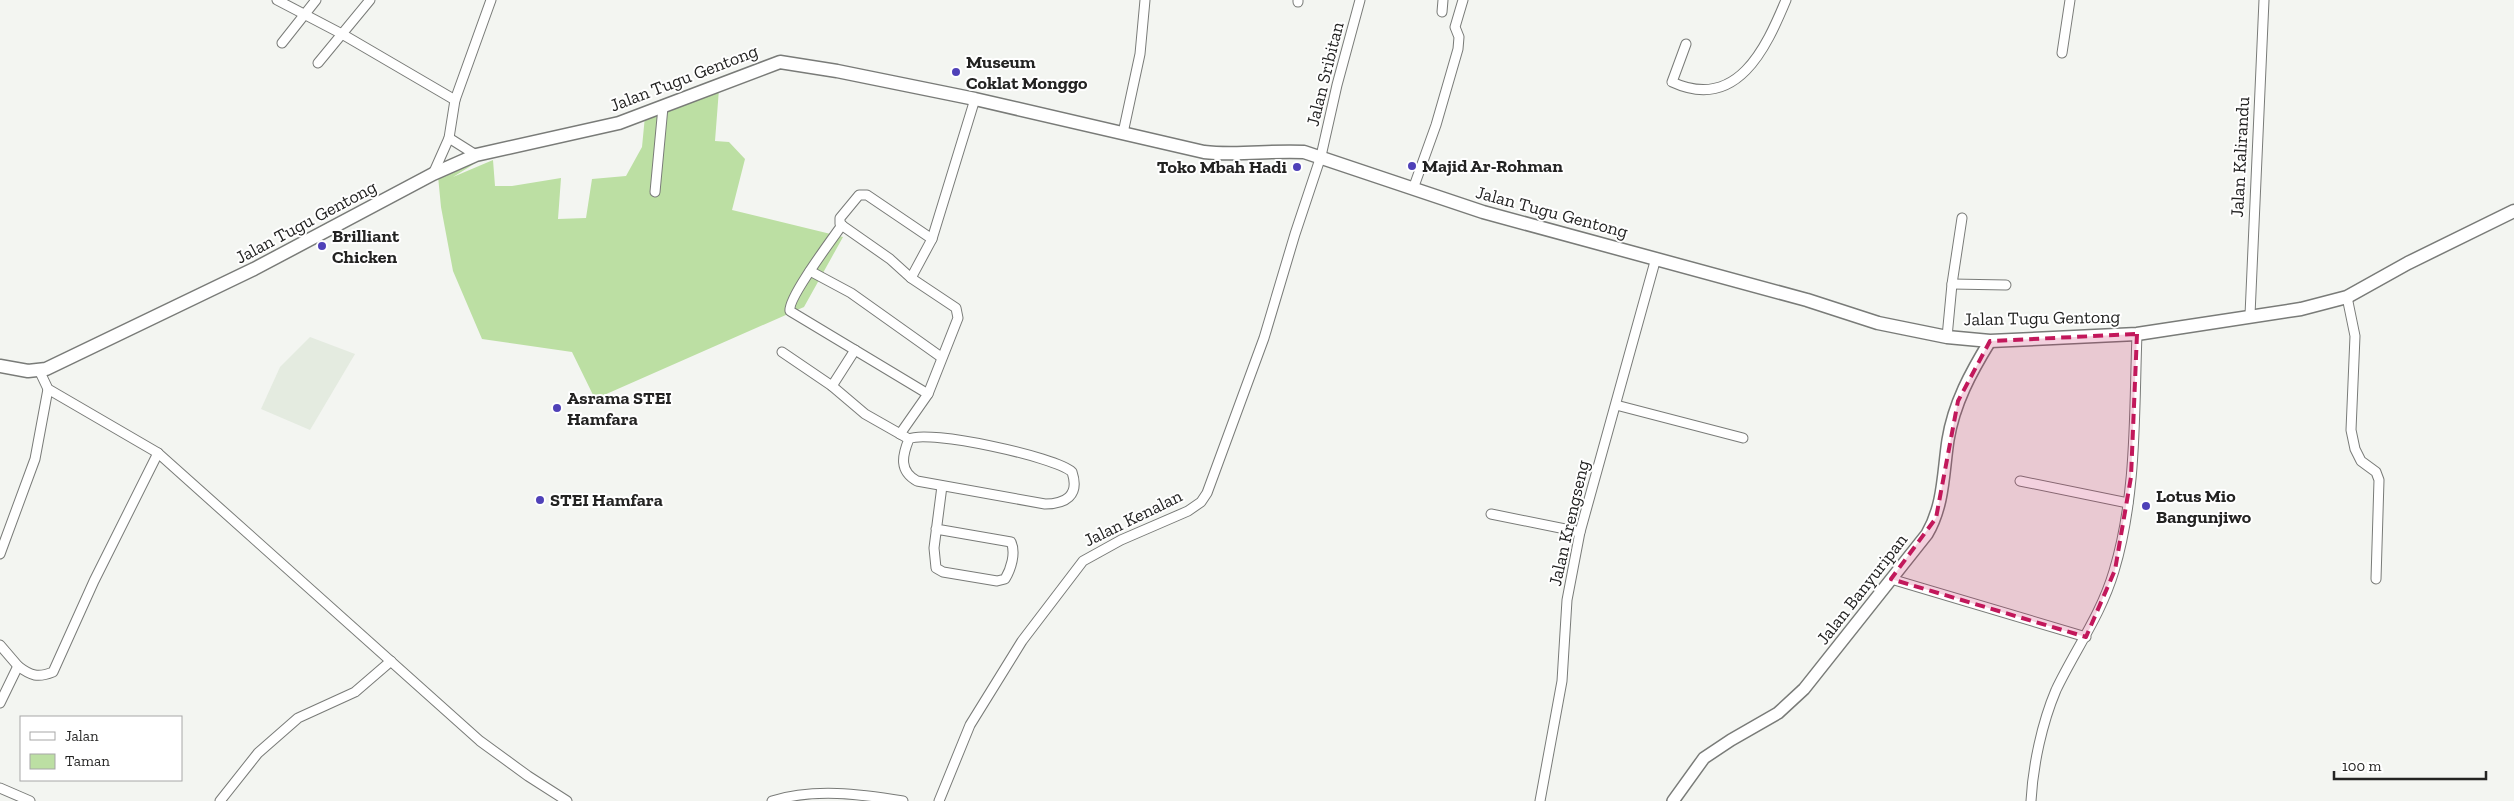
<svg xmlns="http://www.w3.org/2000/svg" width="2514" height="801" viewBox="0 0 2514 801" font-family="'Zilla Slab',serif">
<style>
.built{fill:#e4ebe0}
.green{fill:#bcdfa3}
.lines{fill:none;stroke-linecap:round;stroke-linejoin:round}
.minor-casing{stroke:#797b78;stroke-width:11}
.tertiary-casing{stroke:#797b78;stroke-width:14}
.secondary-casing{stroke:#797b78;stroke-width:15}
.minor{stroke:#fff;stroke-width:9}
.tertiary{stroke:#fff;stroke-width:11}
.secondary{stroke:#fff;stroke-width:12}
.marked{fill:#c2185b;fill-opacity:0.2;stroke:#c2185b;stroke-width:4;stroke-dasharray:10 6;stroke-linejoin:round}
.poi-dot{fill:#4f41b8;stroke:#fff;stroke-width:2}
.labels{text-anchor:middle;stroke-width:4;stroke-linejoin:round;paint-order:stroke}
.poi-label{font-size:18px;font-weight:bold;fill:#232322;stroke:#fff;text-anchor:start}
.street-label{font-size:18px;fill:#232322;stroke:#fff}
</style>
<rect width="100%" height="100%" fill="#f3f5f1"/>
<!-- built -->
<polygon class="built" points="310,337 355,354 310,430 261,409 280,367"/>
<!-- green -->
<polygon class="green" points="719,89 715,141 729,142 745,159 732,210 843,237 804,307 595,399 572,352 482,339 453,271 441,207 438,176 482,159 453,177 493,160 495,186 512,186 561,178 558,219 586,218 592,179 626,176 642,147 645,116"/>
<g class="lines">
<defs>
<g id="minor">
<polyline points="277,0 342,34 455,100"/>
<polyline points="1298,2 1298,0"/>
<polyline points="1442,12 1443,0"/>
<polyline points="282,43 316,0"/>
<path d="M 1686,44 L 1672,82 C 1737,112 1766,48 1786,0"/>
<polyline points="2062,53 2070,0"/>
<polyline points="318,63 370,0"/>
<polyline points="1123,133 1140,54 1145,0"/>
<polyline points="449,138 476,155"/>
<polyline points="433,174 449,138 455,100 491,0"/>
<polyline points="1413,189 1436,125 1458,49 1459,37 1455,27 1463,0"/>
<polyline points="655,192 663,107"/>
<path d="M 842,225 C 833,238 787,299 790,311 L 928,394"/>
<polyline points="810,271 851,293 941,357"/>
<polyline points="911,278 890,259 840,224 840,218 859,195 867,195 932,239"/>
<polyline points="1952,284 2006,285"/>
<polyline points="2347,297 2355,336 2351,430 2355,449 2361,461 2376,472 2379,480 2376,579"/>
<polyline points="2250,315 2264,0"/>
<polyline points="1947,337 1952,284 1962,218"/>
<path d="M 782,352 L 832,386 L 865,414 L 909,439 C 928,429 1056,457 1072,472 C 1080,496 1065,504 1045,504 L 917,481 C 899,471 902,456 909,439"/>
<polyline points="39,370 48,389 158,453 480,741 528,776 567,801"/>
<polyline points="832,386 855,350"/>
<polyline points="1616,405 1743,438"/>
<polyline points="900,434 928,394 958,318 956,308 911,278 932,239 975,99"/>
<polyline points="2020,481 2128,503"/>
<polyline points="1491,514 1580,532"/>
<path d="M 936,529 L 1011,542 C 1016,553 1011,569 1005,579 L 997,581 L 943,572 L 936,568 L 934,548 L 942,486"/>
<polyline points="0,554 35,459 48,389"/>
<polyline points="1891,579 2086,637"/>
<polyline points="0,645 18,666"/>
<path d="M 0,703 L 18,666 C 31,676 38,678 53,672 L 94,581 L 158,453"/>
<polyline points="0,788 30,801"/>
<polyline points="220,801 258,753 298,718 355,692 391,661"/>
<path d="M 772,801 C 814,788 860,794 903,801"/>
<polyline points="939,801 970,725 1022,641 1083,561 1121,540 1188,511 1201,502 1207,493 1264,338 1295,234 1321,156 1337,85 1360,0"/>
<polyline points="1540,801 1562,681 1567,600 1580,532 1656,258"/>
<path d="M 2031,801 C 2033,765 2042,723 2056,690 C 2075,650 2101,615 2114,571 C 2137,495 2134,412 2137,334"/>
</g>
<path id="tertiary" d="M 1673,801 L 1704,758 L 1731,740 L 1778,713 L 1804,689 L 1927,534 C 1944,505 1943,473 1948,440 C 1954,403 1971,372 1990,341"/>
<path id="secondary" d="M 0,366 L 28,371 L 46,369 L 254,269 L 433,174 L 476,155 L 619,123 L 780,62 L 837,71 L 975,99 L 1204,152 C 1237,156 1270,150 1304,152 L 1483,212 L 1807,300 L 1878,323 L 1947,337 L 1990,341 L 2137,334 L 2301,309 L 2347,297 L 2408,263 L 2514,211"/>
</defs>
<!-- minor casing -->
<use href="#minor" class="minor-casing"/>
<!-- tertiary casing -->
<use href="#tertiary" class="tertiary-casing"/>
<!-- secondary casing -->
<use href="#secondary" class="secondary-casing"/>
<!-- minor -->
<use href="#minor" class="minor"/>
<!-- tertiary -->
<use href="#tertiary" class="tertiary"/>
<!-- secondary -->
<use href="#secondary" class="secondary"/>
</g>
<!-- marked area -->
<path class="marked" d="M 2137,334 L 2131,477 L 2115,570 L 2086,637 L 1891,579 L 1936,518 L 1958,401 L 1990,341 Z"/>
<!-- markers -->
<g class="poi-dot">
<circle cx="956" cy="72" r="5"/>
<circle cx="1412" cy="166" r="5"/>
<circle cx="1297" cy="167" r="5"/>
<circle cx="322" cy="246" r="5"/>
<circle cx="557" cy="408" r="5"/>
<circle cx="540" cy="500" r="5"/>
<circle cx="2146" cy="506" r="5"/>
</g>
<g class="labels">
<!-- poi labels -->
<g class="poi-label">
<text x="966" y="68">Museum<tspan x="966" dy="21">Coklat Monggo</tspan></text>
<text x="1422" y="172">Majid Ar-Rohman</text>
<text x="1287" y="173" text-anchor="end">Toko Mbah Hadi</text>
<text x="332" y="242">Brilliant<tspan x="332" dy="21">Chicken</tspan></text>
<text x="567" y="404">Asrama STEI<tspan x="567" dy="21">Hamfara</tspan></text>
<text x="2156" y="502">Lotus Mio<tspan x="2156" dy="21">Bangunjiwo</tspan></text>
<text x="550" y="506">STEI Hamfara</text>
</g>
<!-- street labels -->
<g class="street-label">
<text transform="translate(1325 74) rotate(-76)" y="6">Jalan Sribitan</text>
<text transform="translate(684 78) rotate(-21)" y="6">Jalan Tugu Gentong</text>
<text transform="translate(2240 157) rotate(-87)" y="6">Jalan Kalirandu</text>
<text transform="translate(1552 212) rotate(15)" y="6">Jalan Tugu Gentong</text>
<text transform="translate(306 222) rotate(-28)" y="6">Jalan Tugu Gentong</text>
<text transform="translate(2042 318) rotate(-1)" y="6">Jalan Tugu Gentong</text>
<text transform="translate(1133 518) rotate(-26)" y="6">Jalan Kenalan</text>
<text transform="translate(1569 523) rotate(-77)" y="6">Jalan Krengseng</text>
<text transform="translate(1862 589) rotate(-52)" y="6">Jalan Banyuripan</text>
</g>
</g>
<!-- legend -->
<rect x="20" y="716" width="162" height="65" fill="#ffffff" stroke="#a7a7a7"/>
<rect x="30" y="732" width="25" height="8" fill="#ffffff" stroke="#a7a7a7"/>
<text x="65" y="741" font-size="15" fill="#232322">Jalan</text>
<rect x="30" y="754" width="25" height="15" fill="#bcdfa3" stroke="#a7a7a7"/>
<text x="65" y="766" font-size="15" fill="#232322">Taman</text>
<!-- scale -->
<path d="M2334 771v8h152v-8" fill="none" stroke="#232322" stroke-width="2.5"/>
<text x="2342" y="771" font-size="15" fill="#232322" stroke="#ffffff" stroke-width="4" paint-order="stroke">100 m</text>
</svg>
